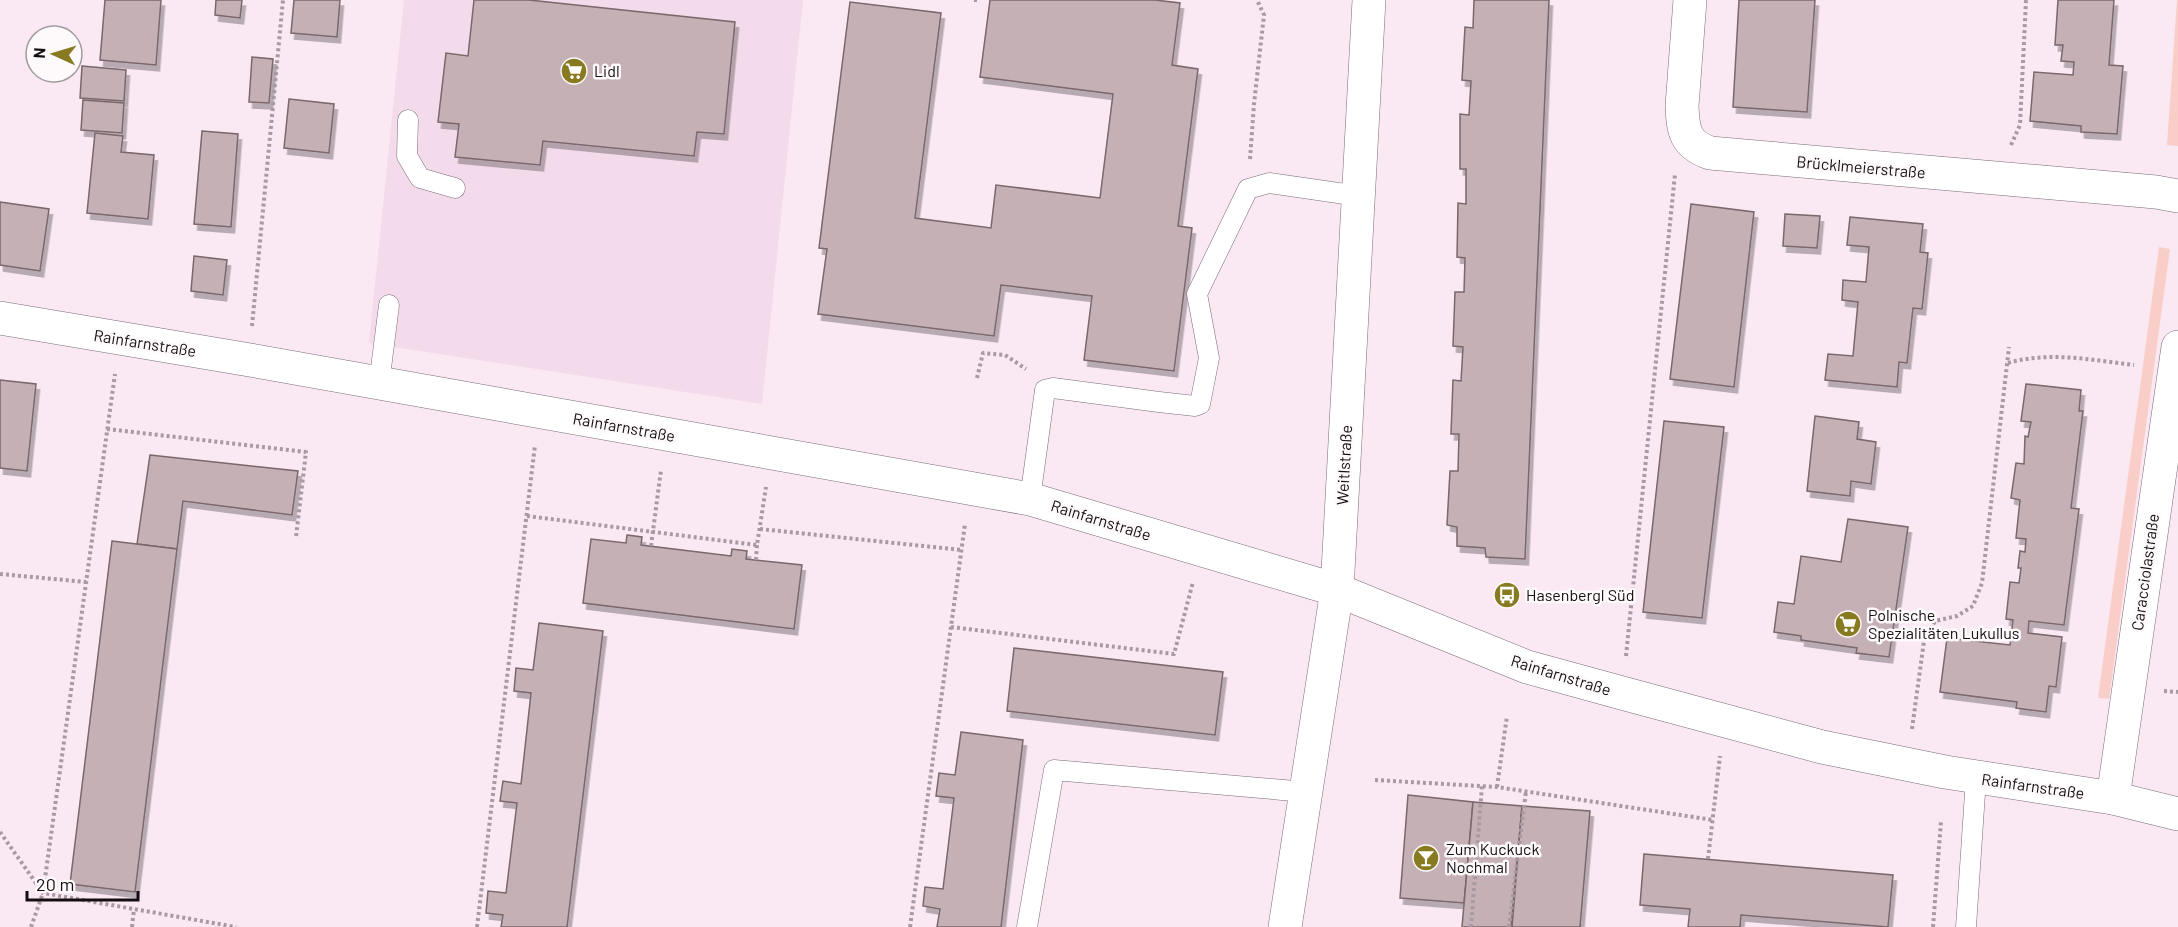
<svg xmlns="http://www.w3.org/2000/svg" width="2178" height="927" viewBox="0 0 2178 927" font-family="Barlow,sans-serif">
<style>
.built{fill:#f4dbeb}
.green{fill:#f9cec8}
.building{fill:#c5b1b5;stroke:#7a676b;stroke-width:1.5;filter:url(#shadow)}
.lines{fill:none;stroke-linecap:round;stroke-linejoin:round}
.lane-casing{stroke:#7a6b75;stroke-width:21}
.street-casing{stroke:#7a6b75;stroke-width:34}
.path{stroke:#a79aa2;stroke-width:4;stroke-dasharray:3 3;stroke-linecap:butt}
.lane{stroke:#fff;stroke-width:20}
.street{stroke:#fff;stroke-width:33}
.labels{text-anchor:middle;stroke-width:5;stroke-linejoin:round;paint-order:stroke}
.poi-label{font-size:16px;fill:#140e12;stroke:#fefafc;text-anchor:start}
.street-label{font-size:16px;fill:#140e12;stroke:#fefafc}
</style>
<defs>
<filter id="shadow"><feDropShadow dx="3.5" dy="6" stdDeviation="0" flood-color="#0004"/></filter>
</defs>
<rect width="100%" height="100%" fill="#fae8f3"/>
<!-- built -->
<polygon class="built" points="404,0 803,0 762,404 369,343"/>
<!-- green -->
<g class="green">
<polygon points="2177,0 2178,0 2178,146 2167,145"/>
<polygon points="2159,247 2170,249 2109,699 2098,698"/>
</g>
<!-- building -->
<g class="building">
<polygon points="105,0 161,0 156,65 100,60"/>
<polygon points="216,0 242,0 240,18 215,15"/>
<polygon points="294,0 340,0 337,37 291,33"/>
<polygon points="474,0 529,0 735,22 724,134 697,132 694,156 543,141 540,165 455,157 459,124 438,122 446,53 468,56"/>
<polygon points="990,0 1155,0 1180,3 1172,65 1198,69 1178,226 1192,228 1174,371 1084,360 1092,296 1001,285 994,336 818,314 827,249 819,248 850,2 941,13 915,218 991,228 996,185 1100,198 1113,94 980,77"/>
<polygon points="1474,0 1549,0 1525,559 1486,557 1485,548 1457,546 1457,527 1447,525 1450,471 1458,471 1459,434 1451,434 1453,380 1461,381 1463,347 1453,346 1455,292 1464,292 1465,258 1457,257 1458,203 1466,204 1466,169 1460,169 1460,114 1469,115 1471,81 1462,80 1465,27 1473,28"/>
<polygon points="1739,0 1815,0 1807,112 1733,107"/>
<polygon points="2058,0 2114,0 2109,65 2123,66 2117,134 2081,132 2081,126 2030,121 2034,72 2073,75 2074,62 2061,61 2063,45 2055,45"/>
<polygon points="252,57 273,59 269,103 249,102"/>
<polygon points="82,66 126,70 124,101 80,98"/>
<polygon points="289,99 334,104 329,153 284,148"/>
<polygon points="83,100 124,103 122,133 81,130"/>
<polygon points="202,131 238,134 231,227 194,224"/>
<polygon points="95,133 123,136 121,152 154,155 148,219 87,213"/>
<polygon points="0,202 49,209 40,271 0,265"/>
<polygon points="1691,204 1754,212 1734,387 1670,379"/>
<polygon points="1785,214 1820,216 1817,248 1783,246"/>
<polygon points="1850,217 1923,224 1920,252 1928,253 1922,309 1913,308 1907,363 1899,362 1897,387 1825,380 1828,354 1853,356 1858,302 1842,300 1843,280 1866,282 1869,247 1847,245"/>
<polygon points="194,256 227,260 223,295 191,291"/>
<polygon points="0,380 36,384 27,471 0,468"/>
<polygon points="2026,384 2081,390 2079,411 2083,411 2071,508 2079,509 2064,625 2029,621 2028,633 2062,637 2056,687 2049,686 2046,712 2016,708 2017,702 1940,692 1947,638 2010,645 2013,620 2006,619 2010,582 2019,583 2021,568 2018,568 2020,551 2025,552 2026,539 2016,538 2020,500 2011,498 2016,463 2024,464 2025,436 2028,437 2031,422 2021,421"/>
<polygon points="1815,416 1859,422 1857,439 1876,442 1871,484 1851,481 1850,496 1807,491"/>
<polygon points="1664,421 1724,427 1702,618 1643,612"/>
<polygon points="150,455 298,471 292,515 183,501 177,549 137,544"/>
<polygon points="1848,519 1908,527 1889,657 1856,653 1857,648 1801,640 1801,636 1774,632 1778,602 1794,604 1801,556 1841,562"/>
<polygon points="627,535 642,537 641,545 731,556 732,549 747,551 746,559 802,565 794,629 583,603 591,539 626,543"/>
<polygon points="112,541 177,549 135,892 70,884"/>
<polygon points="539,623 603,631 567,927 501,927 503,915 486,913 488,891 506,893 517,803 500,801 503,781 521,784 531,693 514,691 516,668 533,670"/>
<polygon points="1014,648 1223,672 1215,735 1007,711"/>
<polygon points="961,732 1023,740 1001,927 937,927 940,909 923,906 925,887 943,889 954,798 936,796 939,773 955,775"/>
<polygon points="1408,795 1473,802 1464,903 1400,898"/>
<polygon points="1473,802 1522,806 1511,927 1462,927"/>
<polygon points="1522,806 1590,811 1580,927 1512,927"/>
<polygon points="1644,854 1893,875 1888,927 1741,915 1740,927 1688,927 1690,909 1640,905"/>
</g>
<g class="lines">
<defs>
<g id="lane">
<polyline points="408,120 407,156 420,178 455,188"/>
<polyline points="379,384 389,305"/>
<polyline points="1030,499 1045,390 1053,388 1159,402 1195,406 1200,404 1209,358 1197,294 1248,189 1269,183 1359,196"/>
<polyline points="1027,927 1054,770 1306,792"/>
<polyline points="1966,927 1976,778"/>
</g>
<g id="street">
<path d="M 1690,0 L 1682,106 C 1683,131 1685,144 1710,153 L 2156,192 L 2178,196"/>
<polyline points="0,318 250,360 1030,499 1337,590 1527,667 1622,693 1822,747 1945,772 2113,798 2178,814"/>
<polyline points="2113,798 2178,347"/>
<polyline points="1285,927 1337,590 1369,0"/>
</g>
</defs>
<!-- lane casing -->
<use href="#lane" class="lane-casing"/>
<!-- street casing -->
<use href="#street" class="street-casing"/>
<!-- path -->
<g class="path">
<polyline points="974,0 980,0"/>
<polyline points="2011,145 2020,125 2026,0"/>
<polyline points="1250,159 1254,104 1264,15 1257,0"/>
<polyline points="252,326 283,0"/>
<path d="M 2008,363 C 2049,351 2092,360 2134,365"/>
<polyline points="977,378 983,353 1005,355 1026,369"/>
<polyline points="107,429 306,452 296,537"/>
<polyline points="527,516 757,545 766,487"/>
<polyline points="760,529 962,550"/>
<polyline points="651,546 661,470"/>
<polyline points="756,560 757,545"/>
<polyline points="0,574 86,582"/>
<polyline points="951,627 1174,654 1193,582"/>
<polyline points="1626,656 1675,174"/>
<polyline points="2164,691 2178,692"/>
<polyline points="1912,729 1924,641 1935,621 1957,616 1973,606 1982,583 2009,347"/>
<polyline points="1375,780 1497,787 1713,820"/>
<polyline points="1497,787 1507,716"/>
<polyline points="0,832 43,893 236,927"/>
<polyline points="1708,859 1720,756"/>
<polyline points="31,927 43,893 115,374"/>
<polyline points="132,927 134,909"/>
<polyline points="477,927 535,445"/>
<polyline points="910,927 965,524"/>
<polyline points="1471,927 1482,786"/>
<polyline points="1509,927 1526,791"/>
<polyline points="1933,927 1941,821"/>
</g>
<!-- lane -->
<use href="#lane" class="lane"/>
<!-- street -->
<use href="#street" class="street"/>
</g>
<!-- icons -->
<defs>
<symbol id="supermarket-disc" viewBox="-11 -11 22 22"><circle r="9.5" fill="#887a20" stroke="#fefafc"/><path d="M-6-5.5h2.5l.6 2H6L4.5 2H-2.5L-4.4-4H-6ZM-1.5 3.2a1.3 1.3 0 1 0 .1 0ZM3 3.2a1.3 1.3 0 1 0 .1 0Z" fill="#fff"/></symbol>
<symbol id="bus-disc" viewBox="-11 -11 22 22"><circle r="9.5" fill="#887a20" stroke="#fefafc"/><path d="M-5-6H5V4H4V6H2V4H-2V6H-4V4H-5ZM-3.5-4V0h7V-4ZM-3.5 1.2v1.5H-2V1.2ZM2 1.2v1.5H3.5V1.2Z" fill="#fff"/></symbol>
<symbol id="bar-disc" viewBox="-11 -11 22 22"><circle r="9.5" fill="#887a20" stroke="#fefafc"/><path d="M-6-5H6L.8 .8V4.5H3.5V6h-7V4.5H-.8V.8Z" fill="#fff"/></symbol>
</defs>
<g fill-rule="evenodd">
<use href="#supermarket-disc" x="559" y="56" width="30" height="30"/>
<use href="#bus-disc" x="1492" y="580" width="30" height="30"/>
<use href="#supermarket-disc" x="1833" y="609" width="30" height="30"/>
<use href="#bar-disc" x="1411" y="843" width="30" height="30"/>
</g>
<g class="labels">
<!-- poi labels -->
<g class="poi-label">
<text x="594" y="77">Lidl</text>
<text x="1526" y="601">Hasenbergl Süd</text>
<text x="1868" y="621">Polnische<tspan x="1868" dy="18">Spezialitäten Lukullus</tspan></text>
<text x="1446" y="855">Zum Kuckuck<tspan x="1446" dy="18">Nochmal</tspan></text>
</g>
<!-- street labels -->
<g class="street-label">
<text transform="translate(1861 167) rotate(5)" y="6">Brücklmeierstraße</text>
<text transform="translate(145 343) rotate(9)" y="6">Rainfarnstraße</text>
<text transform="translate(624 427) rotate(10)" y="6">Rainfarnstraße</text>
<text transform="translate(1344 465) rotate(-87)" y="6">Weitlstraße</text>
<text transform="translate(1101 520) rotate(17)" y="6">Rainfarnstraße</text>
<text transform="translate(2145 572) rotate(-82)" y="6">Caracciolastraße</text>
<text transform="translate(1561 675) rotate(17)" y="6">Rainfarnstraße</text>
<text transform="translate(2033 786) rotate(8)" y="6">Rainfarnstraße</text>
</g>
</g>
<!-- north arrow -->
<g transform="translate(54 54) rotate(274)"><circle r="28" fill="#fefafc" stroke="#a09c9e" stroke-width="1.5"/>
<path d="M0-4.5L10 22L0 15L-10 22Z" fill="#887a20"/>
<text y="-9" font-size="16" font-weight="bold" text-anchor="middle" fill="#140e12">N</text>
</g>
<!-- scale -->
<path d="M27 891v9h111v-9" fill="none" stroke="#140e12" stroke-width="3"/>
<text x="36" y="891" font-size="18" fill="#140e12" stroke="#fefafc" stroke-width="4.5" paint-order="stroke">20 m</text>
</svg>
